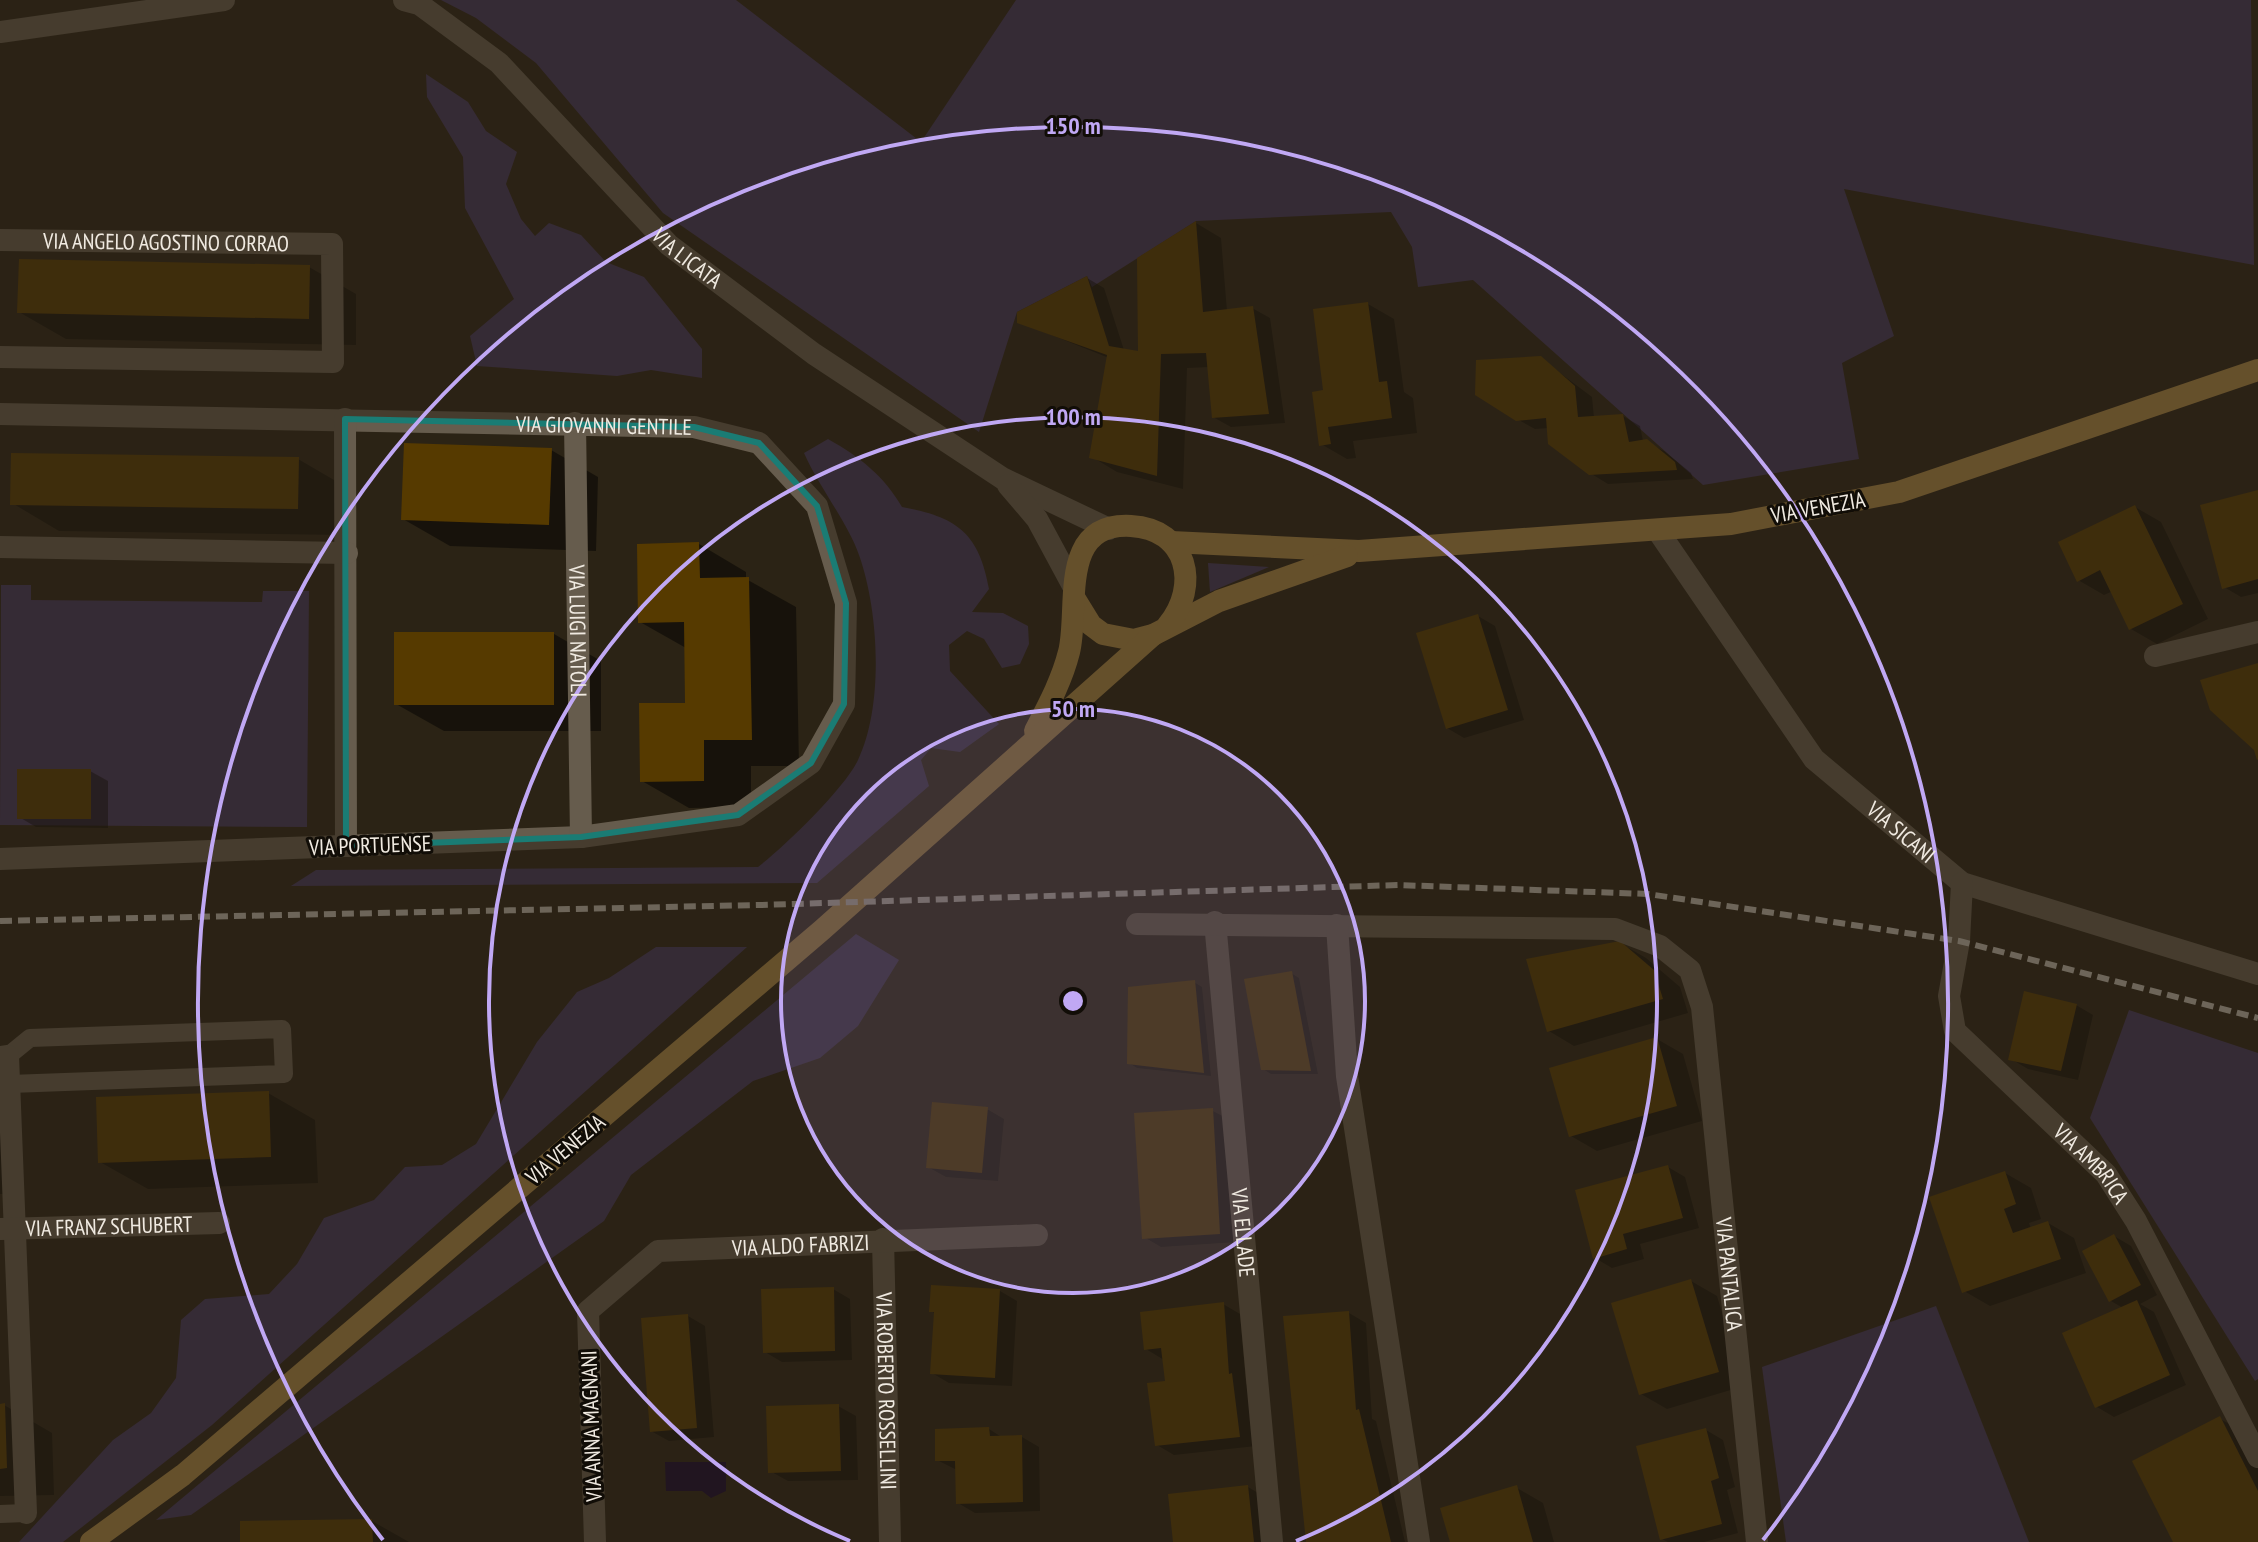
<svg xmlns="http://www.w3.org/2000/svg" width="2258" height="1542" viewBox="0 0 2258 1542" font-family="'PT Sans Narrow',sans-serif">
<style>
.green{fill:#42355b}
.water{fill:#16052e}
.shadow{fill:#0007}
.building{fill:#563a00}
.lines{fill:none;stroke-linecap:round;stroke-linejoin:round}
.service{stroke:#665c4d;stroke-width:18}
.minor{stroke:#665c4d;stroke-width:22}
.tertiary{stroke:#665c4d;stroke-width:22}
.primary{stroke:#ac8746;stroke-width:22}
.rail{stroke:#bcb6ab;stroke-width:6;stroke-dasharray:12 6;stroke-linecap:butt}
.marked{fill:none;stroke:#1a7c74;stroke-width:6;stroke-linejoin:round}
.ring{fill:none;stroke:#c0a8f4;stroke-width:4}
.labels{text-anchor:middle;stroke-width:6;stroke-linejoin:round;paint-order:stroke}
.street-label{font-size:22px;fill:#f0eae1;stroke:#110d07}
.centre{fill:#c0a8f4;stroke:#110d07;stroke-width:4}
.ring-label{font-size:24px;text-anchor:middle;font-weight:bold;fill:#c0a8f4;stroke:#110d07;stroke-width:6;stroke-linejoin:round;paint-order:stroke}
</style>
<rect width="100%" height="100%" fill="#2b2315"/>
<!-- green -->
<g class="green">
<polygon points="441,0 736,0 921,142 1016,0 2251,0 2254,265 1844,189 1894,336 1842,363 1859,459 1703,485 1473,280 1418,287 1412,247 1391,212 1196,221 1092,287 1087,276 1017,312 979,432 663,213 536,63 476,18"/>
<polygon points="426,74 468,102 486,131 517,152 506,184 521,219 535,236 549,223 581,235 606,262 644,277 702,349 702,378 651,370 617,376 477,366 470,336 514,299 465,208 463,157 427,97"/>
<path d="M 828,439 C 860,457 884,476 902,507 C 957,517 979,533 989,589 L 972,612 L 1003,613 L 1028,626 L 1029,644 L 1020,664 L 1002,668 L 984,639 L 967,631 L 949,645 L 950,671 L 999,724 L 960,752 L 931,748 L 921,760 L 929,786 L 817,883 L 291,886 L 316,870 L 758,867 C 784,847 845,788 858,760 C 884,706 879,611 859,555 C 848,523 819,487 804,453 Z"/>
<polygon points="1208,563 1269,567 1210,592"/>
<polygon points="1,585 31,585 31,600 262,602 263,591 309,591 307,827 0,825"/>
<polygon points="856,934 899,960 858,1026 820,1058 753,1081 631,1175 604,1221 191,1515 156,1520"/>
<polygon points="656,947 747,947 212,1425 63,1542 19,1542 113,1440 151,1413 176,1378 181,1320 205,1299 269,1294 297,1264 324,1218 374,1200 405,1167 442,1165 476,1144 537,1042 577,992 609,978"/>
<polygon points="2129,1010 2258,1053 2258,1379 2255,1381 2090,1118"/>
<polygon points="1936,1306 2029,1542 1786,1542 1762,1367"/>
</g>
<!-- water -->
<polygon class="water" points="665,1462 726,1462 726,1491 711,1498 702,1491 666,1491"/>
<!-- shadow -->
<g class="shadow">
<polygon points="1196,223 1221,238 1227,311 1252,308 1270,318 1285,423 1231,427 1213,417 1210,367 1187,368 1183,489 1117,472 1092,457 1109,358 1019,322 1087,278 1104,288 1124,350 1140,353"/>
<polygon points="309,267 356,294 356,345 66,339 19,312"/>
<polygon points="1368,304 1394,319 1404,392 1413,398 1417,433 1353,441 1356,458 1347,459 1321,444 1326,392"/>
<polygon points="1540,358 1592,397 1594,418 1623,416 1640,426 1643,441 1664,451 1691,473 1693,479 1608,484 1590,473 1549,428 1535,429 1517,419"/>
<polygon points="551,450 598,477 596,551 450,546 403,519"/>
<polygon points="298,459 346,487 345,535 59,531 12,503"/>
<polygon points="2258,492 2258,593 2241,597 2224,587"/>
<polygon points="2135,507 2161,522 2208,619 2157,644 2131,629 2113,591 2104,595 2078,580"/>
<polygon points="699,544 746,572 746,579 796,607 799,766 751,766 751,807 689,808 642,781 687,704 686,648 640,622"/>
<polygon points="1478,616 1495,626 1524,720 1464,738 1447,728"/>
<polygon points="554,634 601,661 601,731 444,731 396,704"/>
<polygon points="90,771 108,781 108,828 36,827 19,817"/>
<polygon points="1620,943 1646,958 1680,987 1688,1013 1574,1046 1549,1031"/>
<polygon points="1291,973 1299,978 1318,1074 1271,1074 1263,1069"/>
<polygon points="1194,982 1202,987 1211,1076 1137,1068 1129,1063"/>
<polygon points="2076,1005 2093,1015 2078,1080 2028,1069 2011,1059"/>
<polygon points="1657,1039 1683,1054 1702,1121 1597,1151 1571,1136"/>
<polygon points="268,1093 315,1120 318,1183 148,1189 100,1162"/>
<polygon points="987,1109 1004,1119 998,1181 946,1177 928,1167"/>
<polygon points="1213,1111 1230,1120 1237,1242 1161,1247 1144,1237"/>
<polygon points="0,1115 9,1194 0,1194"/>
<polygon points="1668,1167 1685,1177 1699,1228 1640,1244 1644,1259 1612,1268 1595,1258"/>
<polygon points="2005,1173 2031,1188 2041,1219 2029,1223 2031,1229 2048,1223 2074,1238 2086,1273 1990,1306 1964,1291"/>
<polygon points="2114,1236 2131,1246 2157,1295 2140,1304 2154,1312 2186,1385 2114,1417 2097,1407 2123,1308 2111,1301"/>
<polygon points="1691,1281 1717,1296 1744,1386 1667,1409 1641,1394"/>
<polygon points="833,1289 850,1299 852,1360 782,1362 765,1352"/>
<polygon points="1000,1291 1017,1301 1012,1386 949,1383 932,1373 936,1314 931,1311"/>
<polygon points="1223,1304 1240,1314 1246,1384 1249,1386 1256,1446 1174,1455 1157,1445 1167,1383 1164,1360 1146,1349"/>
<polygon points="1349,1313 1366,1323 1372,1419 1376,1421 1405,1542 1308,1542"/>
<polygon points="688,1316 705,1326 714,1437 669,1441 651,1431"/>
<polygon points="4,1405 52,1433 54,1495 0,1496 0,1406"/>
<polygon points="838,1406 856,1416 858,1480 788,1481 770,1471"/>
<polygon points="2220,1419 2237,1428 2258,1469 2258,1542 2176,1542"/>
<polygon points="989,1429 1003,1438 1022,1437 1039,1447 1040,1511 975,1513 958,1503 957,1470 937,1460"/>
<polygon points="1706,1430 1723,1440 1735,1487 1727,1490 1738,1533 1704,1542 1668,1542 1662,1539"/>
<polygon points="1248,1487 1265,1497 1270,1542 1175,1542"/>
<polygon points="1517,1488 1543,1503 1554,1542 1452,1542"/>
<polygon points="372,1521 409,1542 242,1542"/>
</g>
<!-- building -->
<g class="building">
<polygon points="1196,221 1203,312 1253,306 1269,414 1212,418 1206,353 1161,354 1157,476 1089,458 1107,355 1017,323 1017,312 1087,276 1109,346 1138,351 1137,258"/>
<polygon points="19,259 310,265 309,319 17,313"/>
<polygon points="1368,302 1379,382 1387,381 1392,418 1328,427 1331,444 1319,446 1312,392 1323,390 1313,309"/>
<polygon points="1541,356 1575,386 1578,417 1623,414 1629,442 1647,439 1675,462 1677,470 1589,475 1548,444 1546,418 1516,421 1475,395 1476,360"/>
<polygon points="404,443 552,448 549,525 401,520"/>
<polygon points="11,453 299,457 298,509 10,505"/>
<polygon points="2258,490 2258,579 2222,589 2200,505"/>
<polygon points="2135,505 2183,604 2129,630 2100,570 2077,582 2058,542"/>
<polygon points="699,542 700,578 749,577 752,740 704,740 704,781 640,782 639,703 685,703 684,622 638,623 637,544"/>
<polygon points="1478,614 1508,710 1446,729 1416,633"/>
<rect x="394" y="632" width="160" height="73"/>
<polygon points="2258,663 2258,759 2257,760 2254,750 2210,710 2200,680"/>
<rect x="17" y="769" width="74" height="50"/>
<polygon points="1620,941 1654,970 1663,999 1547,1032 1526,959"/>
<polygon points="1292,971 1311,1071 1261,1070 1244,979"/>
<polygon points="1195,980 1204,1073 1127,1064 1128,987"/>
<polygon points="2024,991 2077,1004 2061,1071 2008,1060"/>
<polygon points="1657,1037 1677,1106 1569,1137 1549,1068"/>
<polygon points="269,1091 271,1157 98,1163 96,1097"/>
<polygon points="932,1102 988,1107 982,1173 926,1168"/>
<polygon points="1213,1108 1220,1234 1142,1239 1134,1113"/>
<polygon points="1668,1165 1683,1218 1623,1234 1627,1249 1593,1259 1575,1190"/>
<polygon points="2005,1171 2016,1204 2004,1209 2013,1233 2048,1221 2061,1259 1962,1293 1929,1197"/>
<polygon points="2114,1234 2141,1285 2109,1302 2082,1251"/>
<polygon points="1691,1279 1719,1372 1639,1395 1611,1303"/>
<polygon points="931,1285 1000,1289 995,1378 930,1374 934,1312 929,1312"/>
<polygon points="834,1287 835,1351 763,1353 761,1289"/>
<polygon points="2137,1300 2170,1375 2095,1408 2062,1333"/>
<polygon points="1224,1302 1229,1374 1232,1373 1240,1437 1155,1446 1147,1383 1165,1381 1161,1348 1144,1350 1140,1312"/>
<polygon points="1349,1311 1356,1410 1359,1409 1391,1542 1306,1542 1283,1316"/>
<polygon points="688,1314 697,1428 650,1432 641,1318"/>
<polygon points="5,1403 7,1468 0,1469 0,1404"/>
<polygon points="839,1404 841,1471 768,1473 766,1406"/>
<polygon points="2220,1416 2258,1491 2258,1542 2173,1542 2132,1461"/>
<polygon points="989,1427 990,1436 1022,1435 1023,1502 956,1504 955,1461 935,1461 935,1429"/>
<polygon points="1706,1428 1719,1478 1711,1481 1722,1524 1660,1540 1636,1446"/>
<polygon points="1248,1485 1254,1542 1173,1542 1168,1494"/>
<polygon points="1517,1485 1533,1542 1450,1542 1440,1508"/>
<polygon points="372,1519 373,1542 240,1542 240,1521"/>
</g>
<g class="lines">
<!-- service -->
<g class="service">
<polyline points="8,1056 30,1038 282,1029 284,1074 10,1084"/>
<polyline points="0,1514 26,1513"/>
</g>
<!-- minor -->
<g class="minor">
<path id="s1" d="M 0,240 L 332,244 L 333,362 L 0,357"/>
<path id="s2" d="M 0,414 L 694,427 L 759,443 L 817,506 L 846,603 L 844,704 L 811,763 L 738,815 L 581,837 L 0,859"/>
<polyline points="345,419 346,846"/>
<path id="s3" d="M 575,423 L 581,837"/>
<path id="s4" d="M 1658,531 L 1814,759 L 1962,883 L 2258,974"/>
<polyline points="0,547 347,553"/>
<polyline points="2155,656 2258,632"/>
<path id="s5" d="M 1962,883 L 1959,941 L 1949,996 L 1955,1031 L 2106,1174 L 2136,1221 L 2258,1457"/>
<path id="s6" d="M 1215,922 L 1272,1542"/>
<path id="s7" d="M 1137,924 L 1615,929 L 1660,946 L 1690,970 L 1702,1007 L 1757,1542"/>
<polyline points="1337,925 1347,1076 1419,1542"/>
<polyline points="0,1057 8,1056 26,1513"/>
<path id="s8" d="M 1,1229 L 219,1223"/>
<path id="s9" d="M 883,1239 L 890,1542"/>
<path id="s10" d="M 595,1542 L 588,1311 L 658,1251 L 1037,1235"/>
</g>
<!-- tertiary -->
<g class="tertiary">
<path id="s11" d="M 404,0 L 419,4 L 499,63 L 669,245 L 814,354 L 1002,478 L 1109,529"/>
<polyline points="0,32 224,0"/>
<polyline points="1008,485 1037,519 1072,584"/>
</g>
<!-- primary -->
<g class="primary">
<polyline points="1171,542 1359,551 1731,524 1899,492 2258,370"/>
<polyline points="1075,599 1091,625 1103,634 1134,640 1153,635 1219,601 1347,556"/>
<path d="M 1035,731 C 1048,706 1062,680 1069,652 C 1080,609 1057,522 1131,526 C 1188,529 1200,586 1168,625"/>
<polyline points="91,1542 183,1475 822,930 1153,635"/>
</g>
<!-- rail -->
<polyline class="rail" points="0,921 761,905 1398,885 1648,894 1959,941 2258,1018"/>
</g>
<!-- marked area -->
<path d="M0 0H2258V1542H0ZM 345,419 L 694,427 L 759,443 L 817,506 L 846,603 L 844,704 L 811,763 L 738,815 L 581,837 L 346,846 Z" fill="#2b2315" fill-opacity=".55" fill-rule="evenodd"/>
<path class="marked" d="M 345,419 L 694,427 L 759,443 L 817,506 L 846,603 L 844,704 L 811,763 L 738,815 L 581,837 L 346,846 Z"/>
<!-- distance rings -->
<circle cx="1073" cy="1001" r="292" fill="#c0a8f4" fill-opacity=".12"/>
<g class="ring">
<circle cx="1073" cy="1001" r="292"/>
<path d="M850 1541A584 584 0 1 1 1296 1541"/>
<path d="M383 1540A875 875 0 1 1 1763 1540"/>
</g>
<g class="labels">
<!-- street labels -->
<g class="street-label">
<text dy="8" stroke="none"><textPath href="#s1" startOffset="166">VIA ANGELO AGOSTINO CORRAO</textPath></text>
<text dy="8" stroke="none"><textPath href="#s11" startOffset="386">VIA LICATA</textPath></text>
<text dy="8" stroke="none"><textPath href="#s2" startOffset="604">VIA GIOVANNI GENTILE</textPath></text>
<text transform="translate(1818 507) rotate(-10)" y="8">VIA VENEZIA</text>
<text dy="8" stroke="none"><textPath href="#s3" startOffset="208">VIA LUIGI NATOLI</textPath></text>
<text dy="8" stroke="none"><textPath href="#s4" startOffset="390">VIA SICANI</textPath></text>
<text transform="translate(370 845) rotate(-2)" y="8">VIA PORTUENSE</text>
<text transform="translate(565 1149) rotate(-40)" y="8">VIA VENEZIA</text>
<text dy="8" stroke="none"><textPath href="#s5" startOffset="340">VIA AMBRICA</textPath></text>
<text dy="8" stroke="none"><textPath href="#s8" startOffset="108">VIA FRANZ SCHUBERT</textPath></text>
<text dy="8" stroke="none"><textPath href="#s6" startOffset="312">VIA ELLADE</textPath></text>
<text dy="8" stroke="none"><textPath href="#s10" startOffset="466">VIA ALDO FABRIZI</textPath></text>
<text dy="8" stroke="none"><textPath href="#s7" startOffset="872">VIA PANTALICA</textPath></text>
<text dy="8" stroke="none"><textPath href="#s9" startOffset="152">VIA ROBERTO ROSSELLINI</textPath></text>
<text transform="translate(591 1426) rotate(-92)" y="8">VIA ANNA MAGNANI</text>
</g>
</g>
<circle cx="1073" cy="1001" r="12" class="centre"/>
<g class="ring-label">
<text x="1073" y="134">150 m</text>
<text x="1073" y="425">100 m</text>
<text x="1073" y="717">50 m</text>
</g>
</svg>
